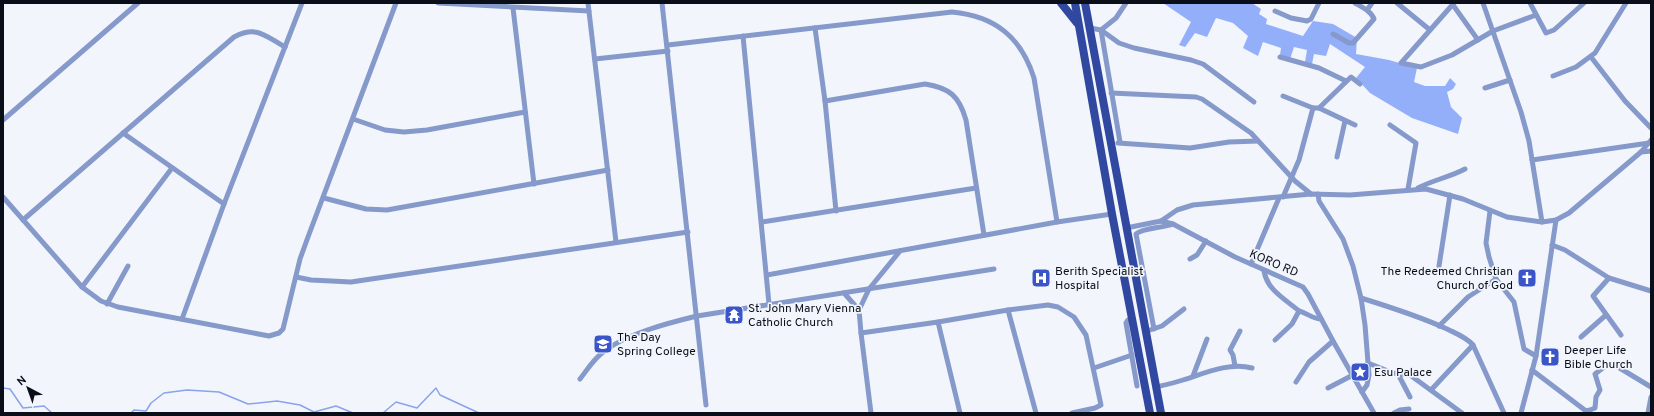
<svg xmlns="http://www.w3.org/2000/svg" width="1654" height="416" viewBox="0 0 1654 416" font-family="Overpass,sans-serif">
<style>
.forest{fill:#94affa}
.lines{fill:none;stroke-linecap:round;stroke-linejoin:round}
.stream{stroke:#89a3ed;stroke-width:1.5}
.street{stroke:#8699cb;stroke-width:5}
.primary{stroke:#3148a0;stroke-width:8}
.labels{text-anchor:middle;stroke-width:3.5;stroke-linejoin:round;paint-order:stroke}
.street-label{font-size:12px;fill:#0a0e18;stroke:#f2f5fb}
.poi-label{font-size:12px;fill:#0a0e18;stroke:#f2f5fb;text-anchor:start}
</style>
<rect width="100%" height="100%" fill="#f2f5fb"/>
<!-- forest -->
<polygon class="forest" points="1163,3 1252,3 1261,9 1259,14 1267,19 1266,24 1303,36 1313,21 1333,24 1357,38 1356,54 1389,60 1417,68 1414,82 1425,86 1445,86 1450,78 1456,84 1453,89 1447,92 1451,107 1462,118 1458,134 1412,118 1370,93 1356,78 1365,67 1330,44 1326,56 1314,54 1312,64 1305,62 1307,50 1294,47 1290,59 1280,55 1281,48 1263,42 1258,56 1243,48 1248,36 1233,23 1216,18 1207,37 1195,33 1185,47 1179,45 1191,22"/>
<g class="lines">
<!-- stream -->
<g class="stream">
<polyline points="3,388 10,389 23,408 44,406 52,413"/>
<polyline points="131,413 134,410 146,411 151,403 164,393 187,390 219,392 248,404 277,401 300,405 314,412 336,406 353,413"/>
<polyline points="383,413 396,402 417,408 436,388 440,395 479,413"/>
</g>
<!-- street -->
<g class="street">
<polyline points="438,3 589,11"/>
<polyline points="588,3 616,242"/>
<polyline points="662,3 706,405"/>
<polyline points="1397,3 1430,30"/>
<polyline points="1454,3 1401,63 1421,67 1452,55 1493,31 1536,15"/>
<polyline points="1483,3 1521,112 1529,141 1542,222"/>
<polyline points="1530,3 1546,33 1554,30 1584,3"/>
<polyline points="1453,5 1478,40"/>
<polyline points="513,8 534,184"/>
<polyline points="1367,10 1372,3"/>
<polyline points="1275,11 1291,18 1307,21 1311,19 1319,3"/>
<polyline points="815,28 825,101 836,211"/>
<polyline points="1090,28 1101,30 1119,43 1134,48 1191,60 1203,64 1254,102"/>
<path d="M 1333,34 L 1349,43 L 1353,43 L 1374,19 C 1371,11 1362,7 1355,3"/>
<polyline points="743,36 769,304"/>
<path d="M 668,45 L 952,12 C 995,16 1021,37 1034,78 L 1057,222"/>
<polyline points="1280,57 1319,68 1346,81"/>
<polyline points="1591,57 1625,101 1651,128"/>
<polyline points="595,59 668,51"/>
<polyline points="1553,76 1576,67 1595,53 1626,3"/>
<polyline points="1485,88 1510,80"/>
<polyline points="1111,93 1196,97 1202,99 1251,133 1295,181 1311,194"/>
<polyline points="1283,96 1313,108 1319,108 1351,77 1360,84"/>
<path d="M 825,101 L 925,84 C 950,88 959,96 966,120 L 984,235"/>
<polyline points="1319,108 1355,125"/>
<polyline points="353,119 385,130 404,132 427,130 525,112"/>
<polyline points="3,120 138,3"/>
<polyline points="1390,125 1416,143 1408,189"/>
<polyline points="123,133 224,204"/>
<polyline points="1120,142 1101,30 1116,18 1126,3"/>
<polyline points="1118,143 1190,148 1229,142 1258,141"/>
<polyline points="1641,152 1651,151"/>
<polyline points="1337,157 1345,121"/>
<polyline points="1532,160 1649,143"/>
<path d="M 1418,188 C 1433,180 1450,177 1465,169"/>
<polyline points="1318,194 1319,201 1343,239 1353,266 1361,298 1365,325 1369,375 1367,385 1362,392"/>
<polyline points="3,197 82,287 101,301 118,307 269,336 279,333 283,329 300,259 308,237 396,3"/>
<polyline points="1283,197 1299,160 1313,108"/>
<polyline points="324,198 366,209 387,210 608,170"/>
<polyline points="1490,211 1486,243 1489,257 1496,279 1514,302 1524,349 1536,356"/>
<path d="M 23,220 L 234,37 C 257,25 265,36 285,47"/>
<polyline points="1161,221 1177,210 1193,205 1311,194 1350,195 1426,189 1463,199 1507,217 1542,222 1556,220 1569,213 1641,152 1651,140"/>
<polyline points="762,222 976,188"/>
<polyline points="1126,228 1161,221 1173,224 1235,257 1303,287 1308,294 1333,341 1374,413"/>
<polyline points="1552,245 1565,250 1609,278 1651,291"/>
<polyline points="900,251 869,289 859,310 861,333 938,322 1008,310 1048,305 1058,307 1074,317 1086,335 1101,405 1095,408 1072,413"/>
<polyline points="1190,259 1197,255 1206,241"/>
<polyline points="1251,264 1279,198"/>
<polyline points="1439,266 1450,195"/>
<path d="M 1264,271 C 1267,290 1285,299 1299,311"/>
<polyline points="767,275 1057,222 1112,214"/>
<polyline points="296,277 311,280 351,282 688,232"/>
<polyline points="1609,278 1593,296 1621,335"/>
<polyline points="82,287 172,168"/>
<polyline points="844,293 859,310"/>
<path d="M 1361,298 C 1390,307 1419,316 1447,329 C 1457,334 1466,337 1473,345 L 1504,413"/>
<polyline points="107,304 128,266"/>
<polyline points="1008,310 1036,413"/>
<polyline points="182,319 224,204 302,3"/>
<polyline points="1132,319 1128,320 1126,323 1137,386"/>
<polyline points="938,322 960,413"/>
<polyline points="1439,326 1468,297 1496,279"/>
<path d="M 1154,329 L 1136,234 C 1142,228 1163,228 1173,224"/>
<polyline points="1150,330 1162,326 1184,309"/>
<polyline points="861,333 871,413"/>
<polyline points="1581,337 1606,315"/>
<path d="M 1275,340 L 1292,324 L 1299,311 C 1307,313 1313,319 1321,319"/>
<polyline points="1368,363 1393,373 1410,375 1462,413"/>
<polyline points="1235,366 1233,355 1230,350 1240,331"/>
<polyline points="1094,368 1132,355"/>
<polyline points="1532,370 1586,411 1590,410 1595,408 1596,397 1600,390 1595,374 1608,364 1613,364 1651,387"/>
<polyline points="1398,374 1410,397"/>
<polyline points="1193,376 1207,339"/>
<path d="M 580,379 C 587,370 593,360 602,353 C 625,334 668,323 697,316 L 994,269"/>
<polyline points="1296,382 1309,362 1333,341"/>
<path d="M 1156,387 C 1165,385 1174,383 1183,380 C 1205,373 1229,362 1252,368"/>
<polyline points="1328,388 1353,375"/>
<polyline points="1431,390 1473,345"/>
<polyline points="1394,413 1400,410 1409,409"/>
<polyline points="1521,413 1536,356 1556,220"/>
<polyline points="1648,413 1651,397"/>
</g>
<!-- primary -->
<g class="primary">
<polyline points="1061,3 1077,23"/>
<polyline points="1075,3 1112,214 1150,413"/>
<polyline points="1085,3 1161,413"/>
</g>
</g>
<!-- icons -->
<defs>
<symbol id="hospital-square" viewBox="-11 -11 22 22"><rect x="-9" y="-9" width="18" height="18" rx="4" fill="#3955c7" stroke="#f2f5fb"/><path d="M-5-5h3v3.5h4V-5h3V5h-3V1.5h-4V5h-3Z" fill="#fff"/></symbol>
<symbol id="church-square" viewBox="-11 -11 22 22"><rect x="-9" y="-9" width="18" height="18" rx="4" fill="#3955c7" stroke="#f2f5fb"/><path d="M-1.2-6h2.4v3.5h3.3v2.4h-3.3V6h-2.4V-.1h-3.3v-2.4h3.3Z" fill="#fff"/></symbol>
<symbol id="temple-square" viewBox="-11 -11 22 22"><rect x="-9" y="-9" width="18" height="18" rx="4" fill="#3955c7" stroke="#f2f5fb"/><path d="M0-6L5-2H3V0L6.5 2.5H4V6H1.5V3h-3V6H-4V2.5H-6.5L-3 0V-2H-5Z" fill="#fff"/></symbol>
<symbol id="school-square" viewBox="-11 -11 22 22"><rect x="-9" y="-9" width="18" height="18" rx="4" fill="#3955c7" stroke="#f2f5fb"/><path d="M0-5L7-2L0 1L-7-2ZM-4 1L0 2.5L4 1V4Q0 6-4 4Z" fill="#fff"/></symbol>
<symbol id="sight-square" viewBox="-11 -11 22 22"><rect x="-9" y="-9" width="18" height="18" rx="4" fill="#3955c7" stroke="#f2f5fb"/><path d="M0-6L1.8-2.2L6-1.7L2.9 1.2L3.7 5.4L0 3.3L-3.7 5.4L-2.9 1.2L-6-1.7L-1.8-2.2Z" fill="#fff"/></symbol>
</defs>
<g fill-rule="evenodd">
<use href="#hospital-square" x="1030" y="267" width="22" height="22"/>
<use href="#church-square" x="1516" y="267" width="22" height="22"/>
<use href="#temple-square" x="723" y="304" width="22" height="22"/>
<use href="#school-square" x="592" y="333" width="22" height="22"/>
<use href="#church-square" x="1539" y="346" width="22" height="22"/>
<use href="#sight-square" x="1349" y="361" width="22" height="22"/>
</g>
<g class="labels">
<!-- street labels -->
<g class="street-label">
<text transform="translate(1274 263) rotate(23)" y="4">KORO RD</text>
</g>
<!-- poi labels -->
<g class="poi-label">
<text x="1055" y="275">Berith Specialist<tspan x="1055" dy="14">Hospital</tspan></text>
<text x="1513" y="275" text-anchor="end">The Redeemed Christian<tspan x="1513" dy="14">Church of God</tspan></text>
<text x="748" y="312">St. John Mary Vienna<tspan x="748" dy="14">Catholic Church</tspan></text>
<text x="617" y="341">The Day<tspan x="617" dy="14">Spring College</tspan></text>
<text x="1564" y="354">Deeper Life<tspan x="1564" dy="14">Bible Church</tspan></text>
<text x="1374" y="376">Esu Palace</text>
</g>
</g>
<!-- border -->
<rect width="1654" height="416" fill="none" stroke="#0a0e18" stroke-width="8"/>
<!-- north arrow -->
<g transform="translate(28 388) rotate(319)" stroke="#f2f5fb" stroke-width="3" paint-order="stroke">
<path d="M0-3L7 15L0 10L-7 15Z" fill="#0a0e18"/>
<text y="-6" font-size="11" font-weight="bold" text-anchor="middle" fill="#0a0e18">N</text>
</g>
</svg>
